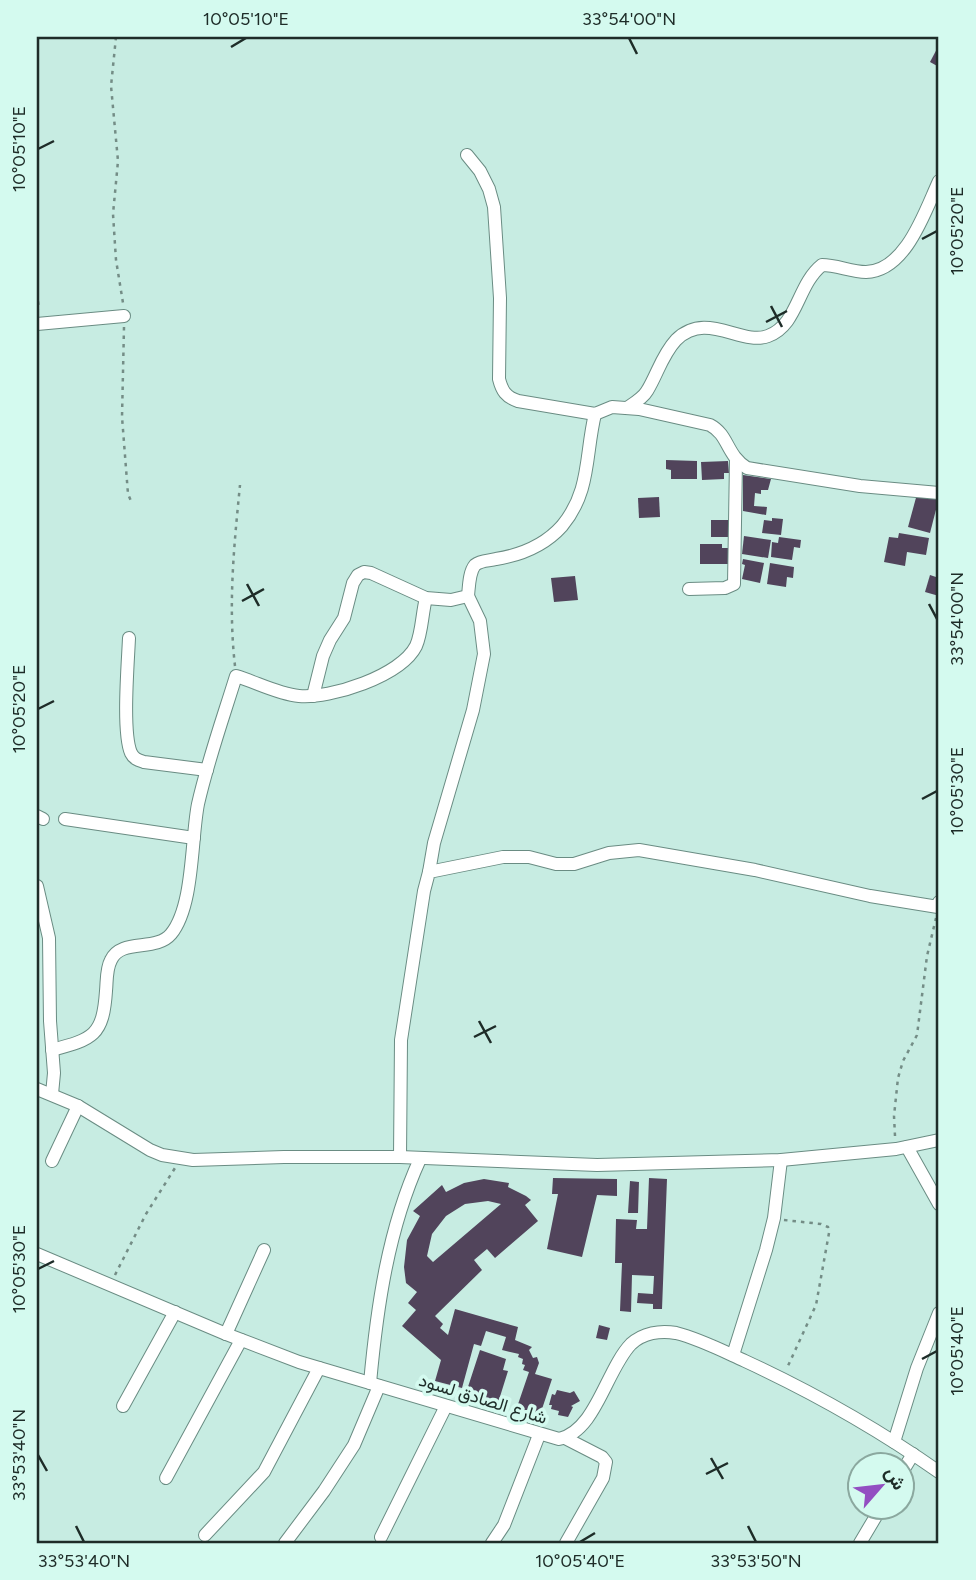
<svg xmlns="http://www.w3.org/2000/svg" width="976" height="1580" viewBox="0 0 976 1580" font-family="Figtree,Vazirmatn,sans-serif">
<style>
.building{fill:#51445b;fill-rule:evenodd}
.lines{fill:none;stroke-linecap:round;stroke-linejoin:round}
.minor-casing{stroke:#6a8c83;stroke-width:14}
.path{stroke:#748d86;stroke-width:2.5;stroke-dasharray:3.5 5;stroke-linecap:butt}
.minor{stroke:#fff;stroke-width:12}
.ticks{fill:none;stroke:#1e2c28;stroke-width:2.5}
.labels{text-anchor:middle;stroke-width:7;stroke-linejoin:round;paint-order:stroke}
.street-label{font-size:18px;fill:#1e2c28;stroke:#d4faef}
.neatline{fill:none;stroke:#1e2c28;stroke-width:2.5}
.ticks-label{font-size:18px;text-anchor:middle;fill:#1e2c28}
</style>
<rect width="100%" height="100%" fill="#c7ece2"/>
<!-- building -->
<g class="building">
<polygon points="939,45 939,67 930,62"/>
<polygon points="666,460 697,461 697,479 671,479 671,470 666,469"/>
<polygon points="728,461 729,473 724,473 724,479 702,480 701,462"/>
<polygon points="743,475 771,479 768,490 761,490 761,494 755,493 754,506 767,507 766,515 743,511"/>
<polygon points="917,494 939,498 930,533 908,527"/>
<polygon points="659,497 660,517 639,518 638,498"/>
<polygon points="772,518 783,519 781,535 762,533 764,520 772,521"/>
<rect x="711" y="520" width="22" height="17"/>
<polygon points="899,533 929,538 926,555 907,552 905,566 884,562 889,537 898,538"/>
<polygon points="744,536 771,540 768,558 742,554"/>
<polygon points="779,537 801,540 800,548 794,547 792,560 771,557 772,542 778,543"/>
<polygon points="700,544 722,544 722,548 729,548 730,564 700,564"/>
<polygon points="743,559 764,563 760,583 742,579 745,565 742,564"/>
<polygon points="770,563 794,567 793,578 787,577 786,587 767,584"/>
<polygon points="930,575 939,578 939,596 925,592"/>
<polygon points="575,576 578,600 554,602 551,578"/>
<polygon points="553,1178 617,1179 617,1196 597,1195 582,1257 547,1249 558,1194 552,1194"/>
<polygon points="649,1178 667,1179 662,1309 653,1309 653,1304 637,1303 638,1293 653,1294 654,1276 632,1275 631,1312 620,1311 622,1263 615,1263 616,1219 637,1220 636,1229 647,1229"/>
<path d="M 484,1179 L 509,1183 L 508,1187 L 526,1196 L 531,1200 L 525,1205 L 538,1221 L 495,1258 L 487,1249 L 474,1260 L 482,1270 L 435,1316 L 443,1324 L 440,1328 L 448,1335 L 455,1309 L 518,1327 L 515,1340 L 532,1347 L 529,1350 L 533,1358 L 537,1357 L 539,1363 L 535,1374 L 552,1379 L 538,1421 L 515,1413 L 529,1372 L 523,1370 L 525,1365 L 522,1364 L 523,1359 L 518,1357 L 519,1354 L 502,1350 L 506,1337 L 486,1331 L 481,1346 L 474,1344 L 462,1388 L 435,1381 L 441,1360 L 402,1326 L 416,1310 L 408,1303 L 417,1292 L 406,1283 L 404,1267 L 407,1240 L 420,1216 L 413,1211 L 442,1185 L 446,1192 L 464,1183 ZM 488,1201 L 501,1204 L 433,1262 L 427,1256 L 432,1234 L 446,1216 L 465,1204 Z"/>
<polygon points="630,1181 639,1182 638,1213 628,1213"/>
<polygon points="599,1325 610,1328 607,1340 596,1338"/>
<polygon points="480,1350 506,1359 503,1370 508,1371 498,1403 466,1393"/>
<polygon points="557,1390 570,1393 574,1391 580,1401 571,1406 573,1407 568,1417 558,1415 559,1411 551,1409 552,1405 549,1405 552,1394 555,1395"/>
</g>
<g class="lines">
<defs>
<g id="minor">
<path d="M 467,155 L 480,171 L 489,189 L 494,207 L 500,298 L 499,379 C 502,391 506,397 518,401 L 595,414 L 612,407 L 639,409 L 710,425 C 729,435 726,455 747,468 L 860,486 L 939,493"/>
<polyline points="37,324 124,316"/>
<path d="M 627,408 C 633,404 643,398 647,391 C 657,375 662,355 676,340 C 706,310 741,346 768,336 C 798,325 797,285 822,265 C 837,265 851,272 866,272 C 906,271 925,211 939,181"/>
<polyline points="689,589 725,588 734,584 736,461"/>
<path d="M 129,638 C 128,663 122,732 131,753 C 134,759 138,760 144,762 L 207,770"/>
<path d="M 313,696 L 323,656 L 330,640 L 344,618 L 353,583 L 358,575 L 364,572 L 371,573 L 426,598 L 451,600 L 468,596 C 469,587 469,572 475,565 C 481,560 489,561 496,559 C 521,555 545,545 562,526 C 591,491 585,455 595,414"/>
<polyline points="37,816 43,819"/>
<polyline points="65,819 194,838"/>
<polyline points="429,872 434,843 473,710 484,654 480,621 468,596"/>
<polyline points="37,886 49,938 50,1021 54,1073 52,1094"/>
<path d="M 52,1050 C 93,1039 103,1036 106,991 C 107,981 106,969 111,960 C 121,938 156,952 171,934 C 194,906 191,839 198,804 C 208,760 223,718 236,676 C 256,682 278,694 299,696 C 330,699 401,676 416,646 C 422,633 422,613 426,598"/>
<polyline points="37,1089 78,1106 150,1150 162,1155 193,1160 284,1157 400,1157 597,1165 781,1160 896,1149 939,1140"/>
<polyline points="907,1147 939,1204"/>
<polyline points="400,1157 401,1040 424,891 429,872 503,857 529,857 556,864 574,864 609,853 639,850 755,870 870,896 938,907 939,902"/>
<polyline points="52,1161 78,1106"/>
<path d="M 37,1254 L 226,1334 L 299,1362 L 559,1439 C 596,1431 606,1370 631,1344 C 643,1333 660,1330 676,1333 C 700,1339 723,1351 745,1361 C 812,1392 879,1430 939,1472"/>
<polyline points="226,1334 264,1250"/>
<polyline points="733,1355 766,1250 774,1218 781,1160"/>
<path d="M 370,1383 C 377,1307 388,1229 420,1159"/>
<polyline points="123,1406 175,1312"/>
<polyline points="565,1438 602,1457 606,1462 603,1478 566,1543"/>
<polyline points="894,1442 917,1368 939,1313"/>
<polyline points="902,1472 913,1454"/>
<polyline points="166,1478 241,1340"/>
<polyline points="205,1535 264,1472 319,1368"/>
<polyline points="381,1537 446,1406"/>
<polyline points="285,1543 324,1491 354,1445 379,1386"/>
<polyline points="492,1543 504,1525 539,1435"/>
<polyline points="860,1543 882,1506"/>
</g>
</defs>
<!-- minor casing -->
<use href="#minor" class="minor-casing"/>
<!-- path -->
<g class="path">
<polyline points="116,37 111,86 118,161 113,214 116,260 123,303"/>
<polyline points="37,293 39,310"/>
<polyline points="124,327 122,417 128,494 131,501"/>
<path d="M 235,666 C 228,605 234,546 240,485"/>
<polyline points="895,1136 894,1116 898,1078 903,1061 917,1035 927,956 936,918"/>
<polyline points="784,1220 821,1224 828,1227 829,1233 816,1305 787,1368"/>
<polyline points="115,1275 146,1214 175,1168"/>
</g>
<!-- minor -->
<use href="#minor" class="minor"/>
</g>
<!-- ticks -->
<path class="ticks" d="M 629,38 L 637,54M 231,47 L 246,38M 38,149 L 54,141M 922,239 L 937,231M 771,306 L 782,327M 766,322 L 787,311M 247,584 L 259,606M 242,601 L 264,589M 929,604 L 937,619M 38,709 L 54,701M 922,799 L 937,791M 479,1021 L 491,1043M 474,1037 L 496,1026M 38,1269 L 54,1261M 922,1359 L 937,1351M 38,1455 L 47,1471M 711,1458 L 723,1479M 706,1474 L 728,1463M 76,1526 L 84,1542M 748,1526 L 756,1542M 580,1542 L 595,1533"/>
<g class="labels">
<!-- street labels -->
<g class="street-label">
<text transform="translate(483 1399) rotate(17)" y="6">شارع الصادق لسود</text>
</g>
</g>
<!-- border -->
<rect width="976" height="1580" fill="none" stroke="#d4faef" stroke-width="77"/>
<!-- north arrow -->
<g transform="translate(881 1486) rotate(62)"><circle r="33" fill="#d4faef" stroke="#8ba89f" stroke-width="2"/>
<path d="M0-5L12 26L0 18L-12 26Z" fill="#934ec2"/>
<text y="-10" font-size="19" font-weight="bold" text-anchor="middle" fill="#1e2c28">ش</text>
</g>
<rect x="38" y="38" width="899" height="1504" class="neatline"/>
<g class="ticks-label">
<text x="246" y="25">10°05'10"E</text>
<text x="629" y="25">33°54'00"N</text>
<text transform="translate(19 149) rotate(-90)" y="6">10°05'10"E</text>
<text transform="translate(957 231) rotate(-90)" y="6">10°05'20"E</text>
<text transform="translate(957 619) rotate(-90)" y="6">33°54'00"N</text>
<text transform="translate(19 709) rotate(-90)" y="6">10°05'20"E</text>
<text transform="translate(957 791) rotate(-90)" y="6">10°05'30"E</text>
<text transform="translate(19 1269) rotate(-90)" y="6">10°05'30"E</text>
<text transform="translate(957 1351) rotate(-90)" y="6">10°05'40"E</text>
<text transform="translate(19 1455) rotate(-90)" y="6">33°53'40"N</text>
<text x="84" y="1567">33°53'40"N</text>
<text x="580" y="1567">10°05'40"E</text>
<text x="756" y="1567">33°53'50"N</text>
</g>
</svg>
